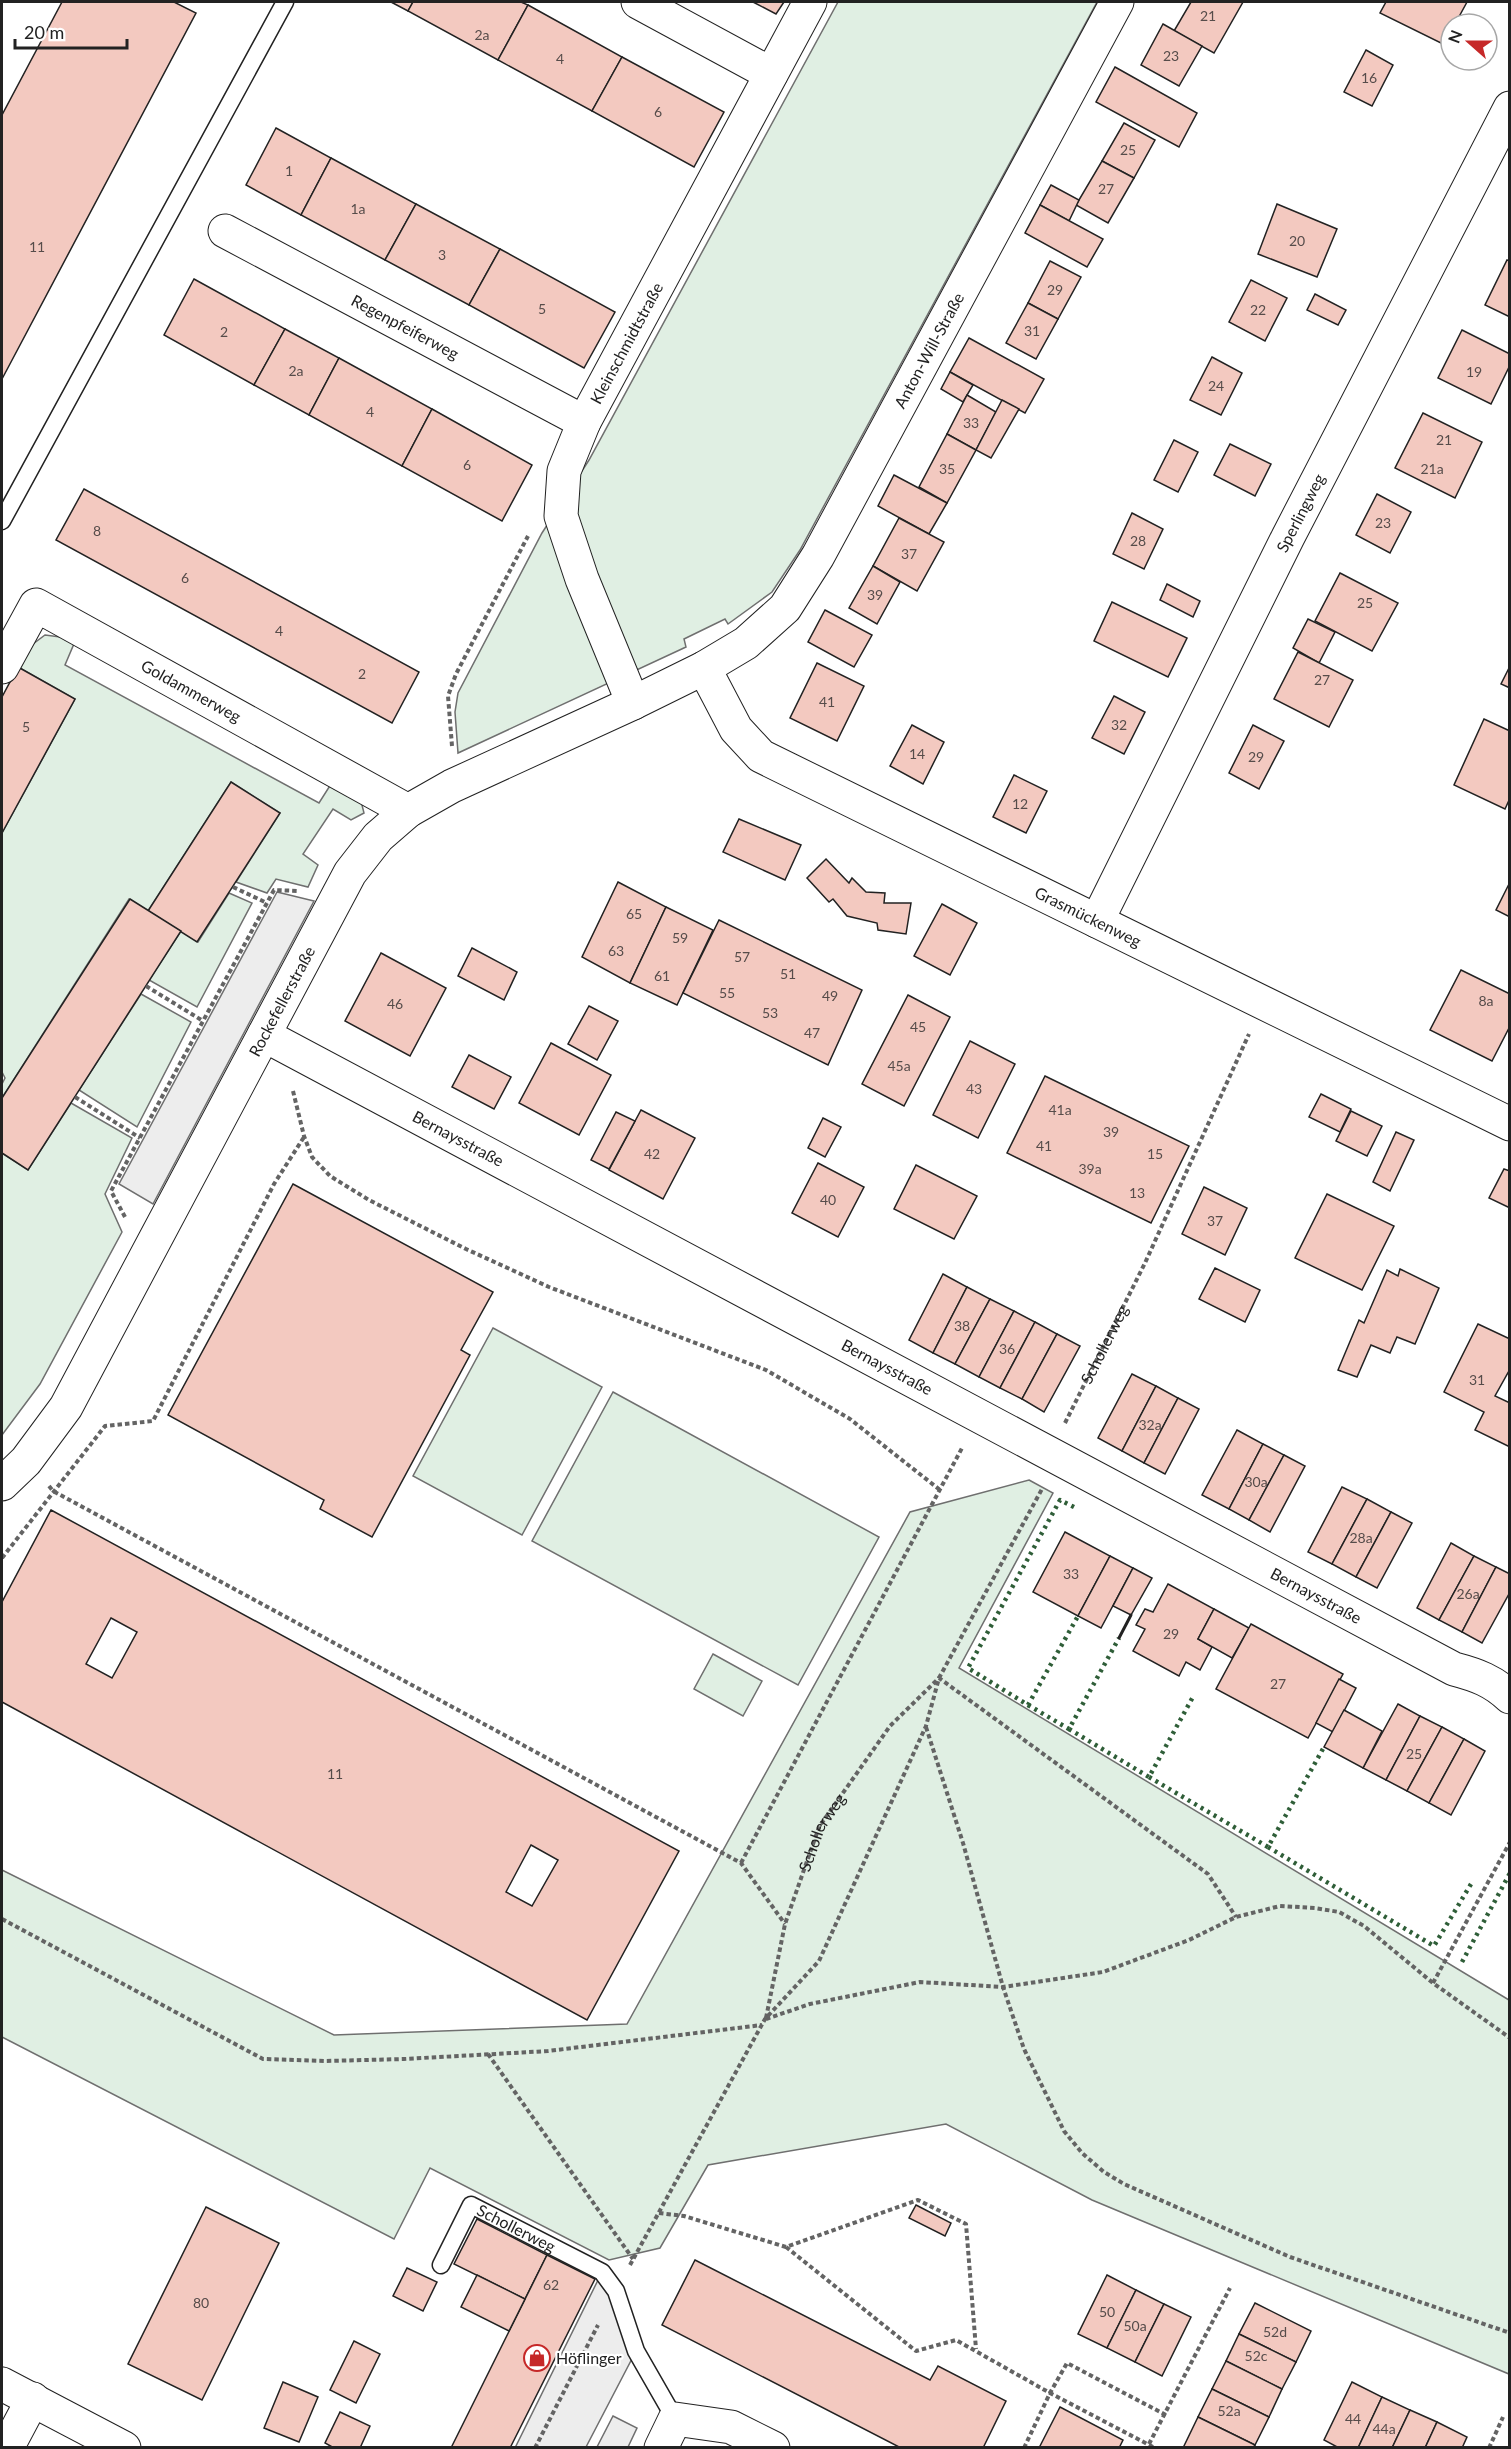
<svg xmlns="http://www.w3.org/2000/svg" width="1511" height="2449" viewBox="0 0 1511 2449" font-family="Lato,sans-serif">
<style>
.green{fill:#e0efe3;stroke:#6f6f6f;stroke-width:1.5}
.parking{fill:#ededed;stroke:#6f6f6f;stroke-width:1.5}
.building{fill:#f3c9c0;stroke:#222;stroke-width:1.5;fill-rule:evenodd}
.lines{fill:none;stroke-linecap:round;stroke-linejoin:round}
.lane-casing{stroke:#222;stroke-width:19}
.street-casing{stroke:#222;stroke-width:35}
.path{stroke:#646464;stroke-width:4;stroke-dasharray:4.5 3;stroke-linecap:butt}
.lane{stroke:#fff;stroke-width:16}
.street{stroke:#fff;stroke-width:33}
.hedge{stroke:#2f5e38;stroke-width:4.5;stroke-dasharray:3 4.5;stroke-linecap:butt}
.wall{stroke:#222;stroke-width:3}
.labels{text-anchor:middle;stroke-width:4.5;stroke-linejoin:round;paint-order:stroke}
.number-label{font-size:14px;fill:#564c4a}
.street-label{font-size:16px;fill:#222;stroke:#fff}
.poi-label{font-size:16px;fill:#222;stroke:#fff;text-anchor:start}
</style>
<rect width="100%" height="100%" fill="#fff"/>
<!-- green -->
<g class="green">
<polygon points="838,2 1097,2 800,550 772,592 728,624 725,619 684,639 686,647 458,753 455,712 458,693 542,533 589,460"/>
<polygon points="45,635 76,639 65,665 319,803 331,784 361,801 364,813 351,820 333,809 303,854 318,865 308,887 276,879 267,893 236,882 280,813 231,782 148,911 129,899 2,1098 2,1084 5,1078 2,1072 2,833 75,699 18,667 33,644"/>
<polygon points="229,893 252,903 197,1007 149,980 181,931 198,942"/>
<polygon points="141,994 191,1022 137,1127 79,1090"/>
<polygon points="71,1103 132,1138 105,1194 122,1232 40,1384 2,1435 2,1153 28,1170"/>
<polygon points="493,1328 602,1387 522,1535 413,1476"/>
<polygon points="613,1392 879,1537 798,1685 532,1541"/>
<polygon points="1029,1480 1053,1493 959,1668 1509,2000 1509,2374 1092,2200 946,2124 708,2165 660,2248 609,2260 430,2168 394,2239 2,2037 2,1870 334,2035 627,2024 910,1512"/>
<polygon points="713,1654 762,1681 743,1716 694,1689"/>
</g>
<!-- parking -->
<g class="parking">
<polygon points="277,892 314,901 153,1204 119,1184"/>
<polygon points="602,2272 636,2351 586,2447 515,2448"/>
<polygon points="613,2416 637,2428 628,2447 597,2447"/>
</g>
<!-- building -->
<g class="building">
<polygon points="62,2 174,2 196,13 2,379 2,115"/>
<polygon points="391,2 413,2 408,11"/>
<polygon points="413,2 521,2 528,5 498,60 408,11"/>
<polygon points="753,2 784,2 776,14"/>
<polygon points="1191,2 1243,2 1214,53 1174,31"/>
<polygon points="1386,2 1467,2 1455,24 1451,24 1451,33 1445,45 1380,13"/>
<polygon points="528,5 622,57 592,111 498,60"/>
<polygon points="1163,24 1202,46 1179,86 1141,65"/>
<polygon points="1366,50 1393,65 1372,106 1344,92"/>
<polygon points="622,57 724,112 694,167 592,111"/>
<polygon points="1115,67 1197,113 1179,147 1096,102"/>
<polygon points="1124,123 1155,140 1134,178 1102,161"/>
<polygon points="276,128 331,158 301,215 246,185"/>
<polygon points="331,158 416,204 385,260 301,215"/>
<polygon points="1102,161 1134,178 1108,223 1076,205"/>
<polygon points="1051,185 1079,200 1069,221 1040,205"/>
<polygon points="416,204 500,249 469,305 385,260"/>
<polygon points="1277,204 1337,229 1317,277 1258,254"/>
<polygon points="1040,205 1103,239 1087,267 1025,233"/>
<polygon points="500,249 615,312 584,368 469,305"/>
<polygon points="1507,260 1510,261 1510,317 1485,305"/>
<polygon points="1050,261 1081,277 1058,319 1028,303"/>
<polygon points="194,279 285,329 254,385 164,335"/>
<polygon points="1251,280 1287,298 1265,341 1229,322"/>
<polygon points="1315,294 1346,310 1338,325 1307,310"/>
<polygon points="1028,303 1058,319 1036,359 1006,343"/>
<polygon points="285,329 339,358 309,415 254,385"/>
<polygon points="1462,330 1510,354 1510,365 1491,404 1438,378"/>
<polygon points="969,338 1044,379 1025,413 950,372"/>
<polygon points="1212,357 1242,373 1221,415 1190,400"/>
<polygon points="339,358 432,409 402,466 309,415"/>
<polygon points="950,372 973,385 963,402 941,389"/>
<polygon points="967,395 996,412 976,450 947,434"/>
<polygon points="1002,400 1019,409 991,458 976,450"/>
<polygon points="432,409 532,465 502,521 402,466"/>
<polygon points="1423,413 1482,442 1455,498 1395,468"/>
<polygon points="947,434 976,450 947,503 919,487"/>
<polygon points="1174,440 1198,452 1178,492 1154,480"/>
<polygon points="1230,444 1271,464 1255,496 1214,475"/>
<polygon points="894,475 947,503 929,534 878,506"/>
<polygon points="84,489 419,672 392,723 56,540"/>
<polygon points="1377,494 1411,512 1390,553 1356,535"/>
<polygon points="1132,513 1163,529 1144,569 1113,554"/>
<polygon points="899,518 944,542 917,591 873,566"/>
<polygon points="873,566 900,582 877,624 849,608"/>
<polygon points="1340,573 1398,603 1372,651 1315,621"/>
<polygon points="1167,584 1200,601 1193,617 1160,600"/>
<polygon points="1112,602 1187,638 1168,677 1094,641"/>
<polygon points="825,610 872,635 854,667 808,642"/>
<polygon points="1308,619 1335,632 1319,663 1293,648"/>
<polygon points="1298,652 1353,680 1329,727 1274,699"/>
<polygon points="817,663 864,686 837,741 790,718"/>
<polygon points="1510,666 1510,688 1501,684"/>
<polygon points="18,667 75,699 2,833 2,697"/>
<polygon points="1114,696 1145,712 1124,754 1092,738"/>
<polygon points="1484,719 1510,731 1510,798 1505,809 1454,785"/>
<polygon points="912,725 944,742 923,784 890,766"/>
<polygon points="1253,725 1284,741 1259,789 1229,773"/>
<polygon points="1014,775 1047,791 1026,833 993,817"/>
<polygon points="231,782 280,813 197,942 148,911"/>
<polygon points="739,819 801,845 785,880 723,852"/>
<polygon points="826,859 849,883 852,878 866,892 885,893 884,903 911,903 906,934 878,930 877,923 847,916 833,899 829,902 807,878"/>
<polygon points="618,882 666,907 630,983 582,957"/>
<polygon points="1510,882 1510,917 1496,910"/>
<polygon points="130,899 181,931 28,1170 2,1153 2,1098"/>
<polygon points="942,904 977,923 950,975 914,956"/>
<polygon points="666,907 713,930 677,1005 630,983"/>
<polygon points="719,920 862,990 828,1065 683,993"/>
<polygon points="472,948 517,972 504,1000 458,976"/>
<polygon points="381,953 446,988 410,1056 345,1021"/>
<polygon points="1461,970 1510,994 1510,1026 1492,1061 1430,1030"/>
<polygon points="908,995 950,1017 904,1106 862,1084"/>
<polygon points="589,1006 618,1021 597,1060 568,1044"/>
<polygon points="970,1041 1015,1064 978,1138 933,1115"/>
<polygon points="551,1043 611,1075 579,1135 519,1103"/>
<polygon points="469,1055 511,1077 494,1109 452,1087"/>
<polygon points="1045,1076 1189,1146 1151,1223 1007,1153"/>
<polygon points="1321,1094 1351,1109 1340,1132 1309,1117"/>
<polygon points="641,1110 695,1138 663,1199 609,1170"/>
<polygon points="1351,1111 1382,1126 1367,1156 1336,1141"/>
<polygon points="616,1112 635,1121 609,1169 591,1160"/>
<polygon points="823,1118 841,1127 825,1157 808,1148"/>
<polygon points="1396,1132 1414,1140 1390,1191 1373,1182"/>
<polygon points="818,1163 864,1187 838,1237 792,1213"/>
<polygon points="916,1165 977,1196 954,1239 894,1209"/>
<polygon points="1504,1169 1510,1171 1510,1208 1489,1198"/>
<polygon points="293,1184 493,1292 461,1350 470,1355 372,1537 320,1509 324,1500 168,1415"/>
<polygon points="1204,1187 1247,1208 1225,1255 1182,1234"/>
<polygon points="1327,1194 1394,1226 1362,1290 1295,1258"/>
<polygon points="1215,1268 1260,1290 1245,1322 1199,1299"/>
<polygon points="1400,1269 1439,1288 1415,1344 1397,1337 1390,1353 1371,1345 1357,1377 1338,1370 1359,1320 1364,1323 1387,1270 1398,1276"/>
<polygon points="943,1274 967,1287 933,1353 909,1340"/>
<polygon points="967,1287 990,1299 955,1364 933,1353"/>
<polygon points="990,1299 1014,1311 979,1377 955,1364"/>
<polygon points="1014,1311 1035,1322 1000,1388 979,1377"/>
<polygon points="1035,1322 1057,1334 1022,1399 1000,1388"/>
<polygon points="1478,1324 1510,1339 1510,1369 1495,1396 1510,1403 1510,1447 1475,1430 1484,1412 1444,1392"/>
<polygon points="1057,1334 1080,1346 1044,1412 1022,1399"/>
<polygon points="1132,1374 1156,1386 1122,1451 1098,1438"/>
<polygon points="1156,1386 1178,1398 1144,1463 1122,1451"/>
<polygon points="1178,1398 1199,1409 1165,1474 1144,1463"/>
<polygon points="1237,1430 1263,1444 1229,1509 1202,1495"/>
<polygon points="1263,1444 1284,1455 1249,1520 1229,1509"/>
<polygon points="1284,1455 1305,1466 1270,1532 1249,1520"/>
<polygon points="1342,1487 1367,1499 1332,1564 1308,1552"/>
<polygon points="1367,1499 1391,1512 1356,1577 1332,1564"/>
<path d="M 51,1510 L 679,1851 L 587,2020 L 2,1702 L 2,1602 ZM 111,1618 L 137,1632 L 112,1678 L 86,1664 ZM 531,1845 L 558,1860 L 532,1906 L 506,1892 Z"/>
<polygon points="1391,1512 1412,1523 1377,1588 1356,1577"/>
<polygon points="1065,1532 1110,1556 1078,1616 1033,1592"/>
<polygon points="1451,1543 1474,1556 1439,1620 1417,1608"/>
<polygon points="1110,1556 1133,1568 1101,1628 1078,1616"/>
<polygon points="1474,1556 1496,1567 1462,1632 1439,1620"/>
<polygon points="1496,1567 1510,1574 1510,1592 1482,1643 1462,1632"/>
<polygon points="1133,1568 1152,1578 1131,1615 1113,1606"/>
<polygon points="1168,1584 1214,1609 1198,1639 1212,1647 1200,1670 1186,1662 1179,1676 1133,1651 1145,1629 1136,1625 1145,1609 1153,1612"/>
<polygon points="1214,1609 1249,1628 1232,1658 1198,1639"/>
<polygon points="1251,1624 1343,1674 1308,1738 1216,1689"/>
<polygon points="1339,1679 1356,1688 1333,1732 1316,1723"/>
<polygon points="1398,1704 1420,1716 1386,1780 1363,1768"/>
<polygon points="1344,1710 1382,1731 1363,1768 1324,1747"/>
<polygon points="1420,1716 1442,1727 1407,1791 1386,1780"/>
<polygon points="1442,1727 1464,1739 1429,1803 1407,1791"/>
<polygon points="1464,1739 1485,1751 1451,1815 1429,1803"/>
<polygon points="916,2205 951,2223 945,2236 909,2218"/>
<polygon points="206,2207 279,2243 202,2400 128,2364"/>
<polygon points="477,2219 547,2255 525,2299 454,2264"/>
<polygon points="547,2255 595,2279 510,2448 451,2448"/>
<polygon points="695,2260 930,2380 938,2366 1006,2401 983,2448 901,2448 662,2325"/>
<polygon points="407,2268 437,2282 423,2311 393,2296"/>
<polygon points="477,2275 525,2299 509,2331 461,2307"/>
<polygon points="1107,2275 1136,2290 1107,2348 1078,2334"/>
<polygon points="1136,2290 1164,2304 1135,2362 1107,2348"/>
<polygon points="1255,2303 1311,2331 1296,2362 1239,2334"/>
<polygon points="1164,2304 1191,2317 1162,2376 1135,2362"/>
<polygon points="1239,2334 1296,2362 1282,2389 1226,2361"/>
<polygon points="354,2341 380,2354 356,2403 330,2390"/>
<polygon points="1226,2361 1282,2389 1269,2417 1212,2389"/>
<polygon points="283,2382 318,2397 299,2442 264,2428"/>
<polygon points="1352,2382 1382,2397 1358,2448 1339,2448 1324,2440"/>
<polygon points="1212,2389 1269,2417 1255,2445 1198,2417"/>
<polygon points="1382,2397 1410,2410 1392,2448 1358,2448"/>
<polygon points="1060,2407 1123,2440 1119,2448 1039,2448"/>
<polygon points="1410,2410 1437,2422 1425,2448 1392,2448"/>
<polygon points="340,2412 370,2426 360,2448 334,2448 325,2443"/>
<polygon points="1198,2417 1255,2445 1253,2448 1183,2448"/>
<polygon points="1437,2422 1467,2437 1462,2448 1425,2448"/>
</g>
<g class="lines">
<defs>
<g id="lane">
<polyline points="2,521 285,2"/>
<path id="s3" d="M 441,2265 L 471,2205 L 602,2272 L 616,2291 L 636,2351 L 675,2419"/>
</g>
<g id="street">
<polyline points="638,2 771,74"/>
<path id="s4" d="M 225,231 L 584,422"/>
<path id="s5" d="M 2,667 L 36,605 L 408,811"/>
<path id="s6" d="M 704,668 L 736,729 L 761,756 L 1510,1124"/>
<path id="s7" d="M 633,703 L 582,579 L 561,516 L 564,471 L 584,422 L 810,2"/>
<path id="s8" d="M 1097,921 L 1288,537 L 1510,108"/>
<path id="s9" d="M 264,1035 L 1454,1669 C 1477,1675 1493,1681 1510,1697"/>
<path id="s10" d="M 2,1484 L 26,1461 L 66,1407 L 350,873 L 378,837 L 408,811 L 452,786 L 633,703 L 704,668 L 746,643 L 785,608 L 818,556 L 1117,2"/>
<polyline points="2,2384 124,2448"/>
<polyline points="7,2448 33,2399"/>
<polyline points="661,2448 675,2419 731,2427 773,2448"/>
</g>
</defs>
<!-- lane casing -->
<use href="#lane" class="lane-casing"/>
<!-- street casing -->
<use href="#street" class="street-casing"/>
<!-- path -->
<g class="path">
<polyline points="452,746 448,696 456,674 528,536"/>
<polyline points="233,887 267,903"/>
<polyline points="146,986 203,1021"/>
<polyline points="293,1091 304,1136 312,1157 330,1176 369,1200 466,1249 549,1287 766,1370 850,1419 940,1490"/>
<polyline points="75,1097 140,1138"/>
<polyline points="125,1217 111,1191 274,890 299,891"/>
<path id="s1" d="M 1065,1423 L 1145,1263 L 1249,1034"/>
<polyline points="49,1486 53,1491 741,1863 785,1924"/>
<polyline points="2,1558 105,1426 153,1421 274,1184 304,1137"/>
<polyline points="926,1727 963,1843 1003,1987 1024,2049 1064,2131 1082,2153 1104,2172 1124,2184 1290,2257 1510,2333"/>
<polyline points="741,1863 962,1448"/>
<polyline points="2,1919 263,2059 326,2061 404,2059 548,2051 762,2025"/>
<polyline points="1433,1983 1510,1842"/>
<path id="s2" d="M 766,2018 L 785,1924 L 819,1827 L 890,1726 L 939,1678 L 1208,1874 L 1236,1917"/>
<polyline points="766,2019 810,2004 920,1982 1003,1987 1103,1972 1189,1940 1236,1917 1280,1906 1315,1908 1339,1912 1364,1926 1433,1983 1510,2038"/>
<polyline points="488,2054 633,2259"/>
<polyline points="659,2213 684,2216 786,2247 918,2200 966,2224 976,2349"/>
<polyline points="786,2247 916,2351 956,2340 1050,2393 1067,2363 1166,2415"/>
<polyline points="630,2265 765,2019 819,1961 926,1726 939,1678 1042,1489"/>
<polyline points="1149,2444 1230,2288"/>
<polyline points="535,2448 598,2325"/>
<polyline points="1024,2448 1050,2393 1155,2448"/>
<polyline points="1489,2448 1503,2417"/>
</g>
<!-- lane -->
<use href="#lane" class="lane"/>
<!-- street -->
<use href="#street" class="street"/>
<!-- hedge -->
<g class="hedge">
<polyline points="1074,1507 1060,1500 968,1668 1028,1705 1078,1616"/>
<polyline points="1028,1705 1069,1729 1119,1638"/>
<polyline points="1069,1729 1149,1777 1194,1695"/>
<polyline points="1149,1777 1268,1847 1324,1747"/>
<polyline points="1268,1847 1434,1946 1471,1884"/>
<polyline points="1462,1962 1510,1873"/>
</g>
<!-- wall -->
<polyline class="wall" points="1119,1638 1131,1615"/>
</g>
<!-- icons -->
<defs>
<symbol id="shop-ring" viewBox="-11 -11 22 22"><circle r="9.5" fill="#fff" stroke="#c62828" stroke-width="1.5"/><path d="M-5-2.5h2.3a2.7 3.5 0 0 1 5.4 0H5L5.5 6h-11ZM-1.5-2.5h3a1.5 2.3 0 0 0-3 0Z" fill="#c62828"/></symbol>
</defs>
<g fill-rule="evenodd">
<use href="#shop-ring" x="522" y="2343" width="30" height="30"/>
</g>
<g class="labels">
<!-- number labels -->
<g class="number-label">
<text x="1208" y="21">21</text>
<text x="482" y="40">2a</text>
<text x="1171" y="61">23</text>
<text x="560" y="64">4</text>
<text x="1369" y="83">16</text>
<text x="658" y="117">6</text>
<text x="1128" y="155">25</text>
<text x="289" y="176">1</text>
<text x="1106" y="194">27</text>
<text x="358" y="214">1a</text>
<text x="1297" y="246">20</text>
<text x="37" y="252">11</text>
<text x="442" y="260">3</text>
<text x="1055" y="295">29</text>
<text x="542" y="314">5</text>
<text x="1258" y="315">22</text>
<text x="1032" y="336">31</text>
<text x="224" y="337">2</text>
<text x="296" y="376">2a</text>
<text x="1474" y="377">19</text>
<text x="1216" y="391">24</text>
<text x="370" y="417">4</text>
<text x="971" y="428">33</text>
<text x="1444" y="445">21</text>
<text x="467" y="470">6</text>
<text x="947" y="474">35</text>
<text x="1432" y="474">21a</text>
<text x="1383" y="528">23</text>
<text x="97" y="536">8</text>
<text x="1138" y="546">28</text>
<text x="909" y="559">37</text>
<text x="185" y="583">6</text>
<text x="875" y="600">39</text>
<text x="1365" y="608">25</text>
<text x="279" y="636">4</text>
<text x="362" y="679">2</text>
<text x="1322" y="685">27</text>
<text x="827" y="707">41</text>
<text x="1119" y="730">32</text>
<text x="26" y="732">5</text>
<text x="917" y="759">14</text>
<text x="1256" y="762">29</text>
<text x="1020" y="809">12</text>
<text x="634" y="919">65</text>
<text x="680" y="943">59</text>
<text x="616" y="956">63</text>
<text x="742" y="962">57</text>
<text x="788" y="979">51</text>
<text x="662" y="981">61</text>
<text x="727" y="998">55</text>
<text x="830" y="1001">49</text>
<text x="1486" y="1006">8a</text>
<text x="395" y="1009">46</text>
<text x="770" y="1018">53</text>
<text x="918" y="1032">45</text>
<text x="812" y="1038">47</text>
<text x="899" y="1071">45a</text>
<text x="974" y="1094">43</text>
<text x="1060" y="1115">41a</text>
<text x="1111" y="1137">39</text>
<text x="1044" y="1151">41</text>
<text x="652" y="1159">42</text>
<text x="1155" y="1159">15</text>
<text x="1090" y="1174">39a</text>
<text x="1137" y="1198">13</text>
<text x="828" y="1205">40</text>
<text x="1215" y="1226">37</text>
<text x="962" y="1331">38</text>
<text x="1007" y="1354">36</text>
<text x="1477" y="1385">31</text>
<text x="1150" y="1430">32a</text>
<text x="1256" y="1487">30a</text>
<text x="1361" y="1543">28a</text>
<text x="1071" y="1579">33</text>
<text x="1468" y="1599">26a</text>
<text x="1171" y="1639">29</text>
<text x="1278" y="1689">27</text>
<text x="1414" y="1759">25</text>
<text x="335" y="1779">11</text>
<text x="551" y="2290">62</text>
<text x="201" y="2308">80</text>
<text x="1107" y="2317">50</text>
<text x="1135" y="2331">50a</text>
<text x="1275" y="2337">52d</text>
<text x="1256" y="2361">52c</text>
<text x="1229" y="2416">52a</text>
<text x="1353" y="2424">44</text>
<text x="1384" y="2434">44a</text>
</g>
<!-- street labels -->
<g class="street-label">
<text dy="6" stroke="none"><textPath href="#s4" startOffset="204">Regenpfeiferweg</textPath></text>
<text dy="6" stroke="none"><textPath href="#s7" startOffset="388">Kleinschmidtstraße</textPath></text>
<text dy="6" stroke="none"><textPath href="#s10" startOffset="1516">Anton-Will-Straße</textPath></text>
<text dy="6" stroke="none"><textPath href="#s8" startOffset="456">Sperlingweg</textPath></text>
<text dy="6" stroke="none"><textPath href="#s5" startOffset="248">Goldammerweg</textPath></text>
<text dy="6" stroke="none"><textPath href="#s6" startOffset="470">Grasmückenweg</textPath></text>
<text dy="6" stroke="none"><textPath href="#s10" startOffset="560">Rockefellerstraße</textPath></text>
<text dy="6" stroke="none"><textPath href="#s9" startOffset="220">Bernaysstraße</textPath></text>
<text dy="6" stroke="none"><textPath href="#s1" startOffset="88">Schollerweg</textPath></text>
<text dy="6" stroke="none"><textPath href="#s9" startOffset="706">Bernaysstraße</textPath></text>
<text dy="6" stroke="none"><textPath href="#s9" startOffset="1192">Bernaysstraße</textPath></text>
<text dy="6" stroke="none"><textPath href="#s2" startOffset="195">Schollerweg</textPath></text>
<text dy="6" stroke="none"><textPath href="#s3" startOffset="118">Schollerweg</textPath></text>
</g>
<!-- poi labels -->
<g class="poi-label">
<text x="556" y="2364">Höflinger</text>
</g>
</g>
<!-- border -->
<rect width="1511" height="2449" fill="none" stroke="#222222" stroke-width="6"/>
<!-- north arrow -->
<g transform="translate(1469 42) rotate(291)"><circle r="28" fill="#ffffff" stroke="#a7a7a7" stroke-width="1.5"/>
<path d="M0-4.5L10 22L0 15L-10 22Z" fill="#c62828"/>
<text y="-9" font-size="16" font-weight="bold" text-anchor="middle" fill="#222222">N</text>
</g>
<!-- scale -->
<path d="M15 39v9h112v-9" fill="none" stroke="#222222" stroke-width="3"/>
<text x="24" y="39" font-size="18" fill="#222222" stroke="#ffffff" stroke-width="4.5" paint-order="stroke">20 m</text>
</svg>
